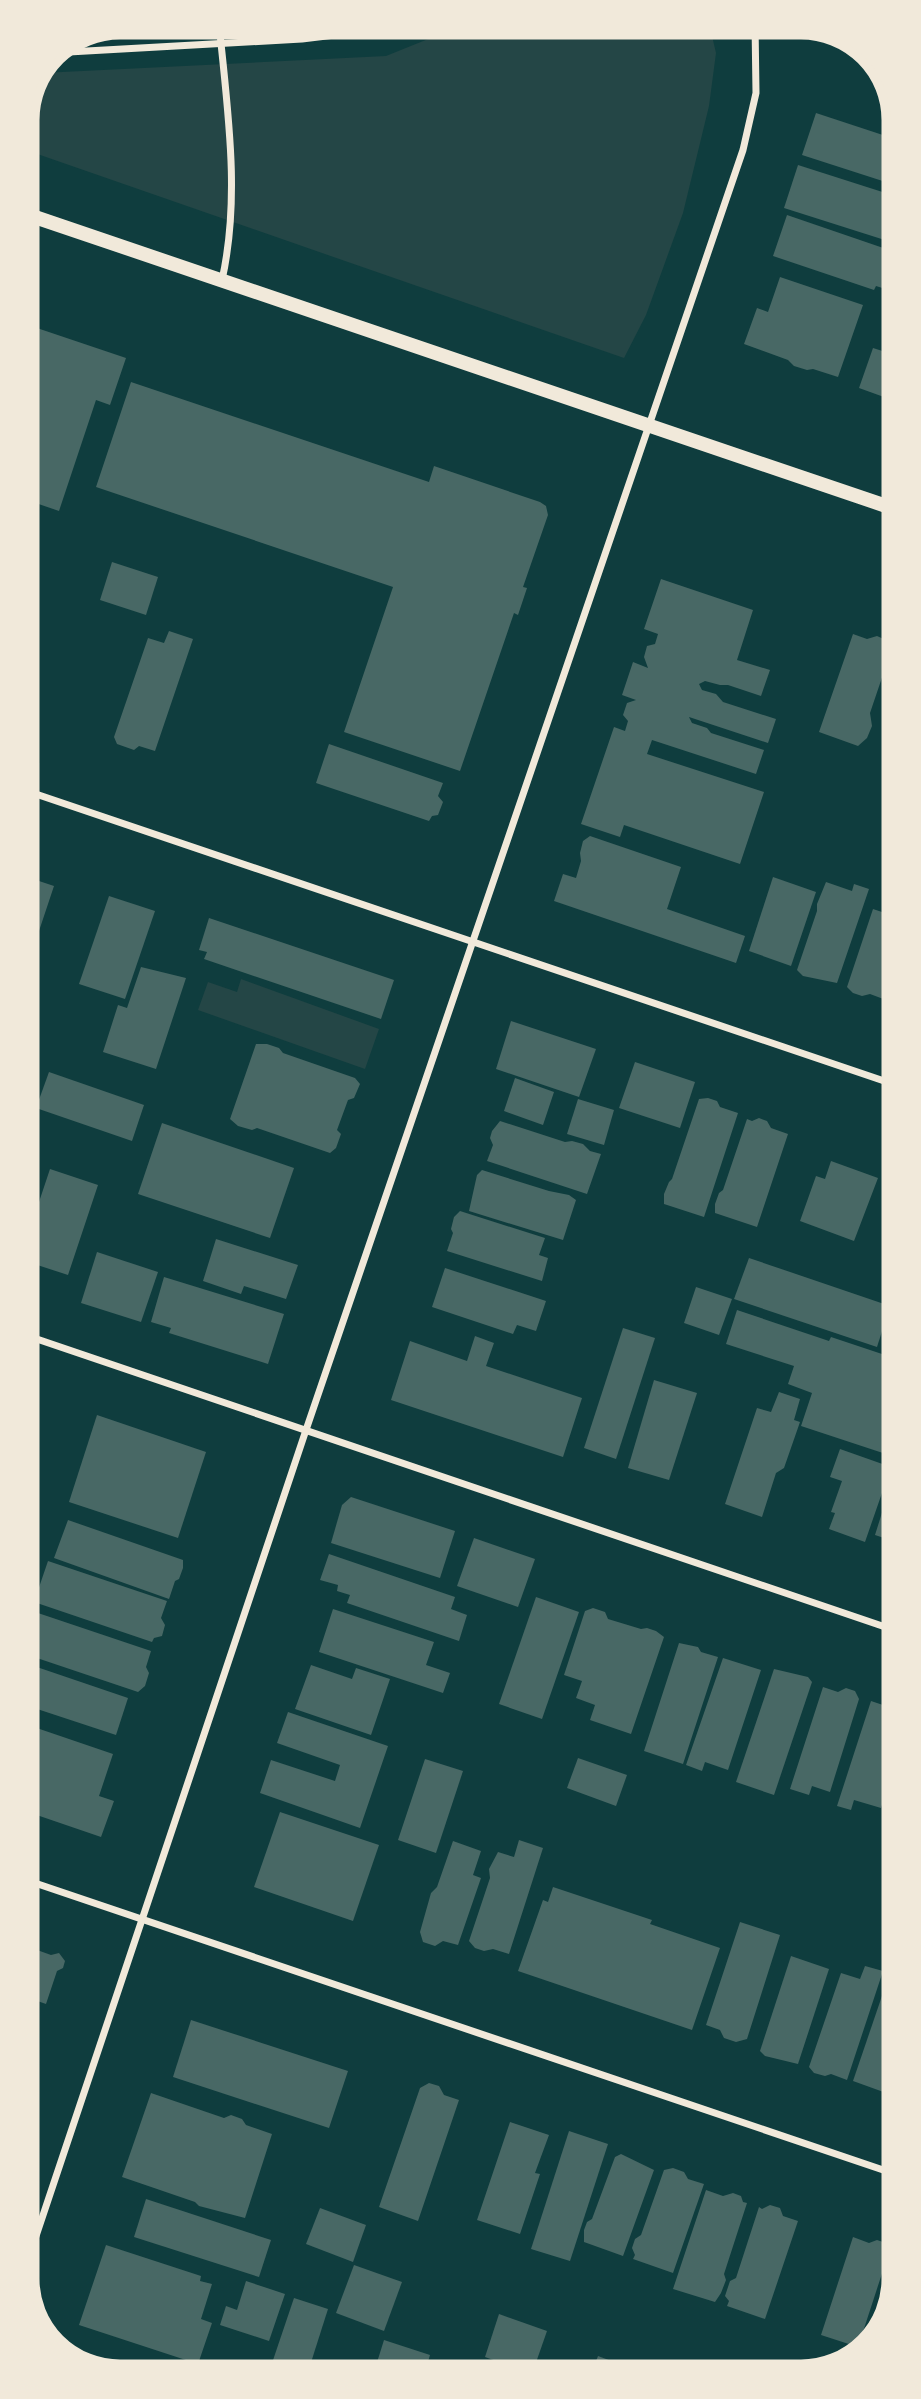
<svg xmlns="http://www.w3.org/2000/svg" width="921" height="2399" viewBox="0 0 921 2399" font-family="Bitter,serif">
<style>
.green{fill:#244646}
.building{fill:#486865}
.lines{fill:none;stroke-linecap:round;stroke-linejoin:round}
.pedestrian{stroke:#f1e9da;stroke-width:6}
.minor{stroke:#f1e9da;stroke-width:7}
.secondary{stroke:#f1e9da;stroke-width:14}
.rim{fill:none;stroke:#f1e9da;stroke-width:9}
</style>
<rect width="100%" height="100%" fill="#0f3d3e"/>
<!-- green -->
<g class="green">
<polygon points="468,23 709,23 716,53 709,106 683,213 646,315 624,358 23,149 23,114 42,73 386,56"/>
<polygon points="241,979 379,1029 365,1069 198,1010 208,982 237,992"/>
</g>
<!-- building -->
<g class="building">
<polygon points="816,113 895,139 895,185 802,155"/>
<polygon points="798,165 895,196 895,229 891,242 784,208"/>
<polygon points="787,215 895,252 895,292 876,286 874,290 773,256"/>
<polygon points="780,277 863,305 838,377 813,369 807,370 794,366 788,360 744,344 757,308 768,312"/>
<polygon points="31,326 126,358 110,405 96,400 59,511 24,499 23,405 33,376 23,373 23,349"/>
<polygon points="873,348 895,355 895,401 859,388"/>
<polygon points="131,382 429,482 434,466 540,502 546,506 548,515 523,587 527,588 518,615 514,613 460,771 344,732 393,587 96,487"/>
<polygon points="112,562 158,577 146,615 100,600"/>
<polygon points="661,579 753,610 737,660 770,670 761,696 728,685 720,685 705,681 699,684 702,690 716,694 723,702 776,719 768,743 689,717 692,723 707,728 711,733 764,750 756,774 652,740 647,754 764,792 740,864 624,825 620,837 581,824 614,727 625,731 628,721 623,715 627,703 636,700 622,695 633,662 648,668 644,657 647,646 655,644 658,634 644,629"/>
<polygon points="169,631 193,639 155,751 139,746 134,750 117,744 114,737 148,638 164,643"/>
<polygon points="853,634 867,639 877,636 886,640 892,648 870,713 872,726 867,738 858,746 819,732"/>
<polygon points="895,692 896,693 896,733 883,729"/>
<polygon points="329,744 443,783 438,796 443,802 438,815 432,816 429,821 316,783"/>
<polygon points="590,836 681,867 667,909 745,936 736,963 554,901 563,874 576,878 581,861 580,853 583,841"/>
<polygon points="24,876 54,886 25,973 24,973"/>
<polygon points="773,877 816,892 791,966 749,951"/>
<polygon points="826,882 852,891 854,884 869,889 837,983 803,976 797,970 817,911 817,904"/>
<polygon points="109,896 155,911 125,999 79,984"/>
<polygon points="888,897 896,899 896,968 886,1000 870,994 862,996 853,993 847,987 873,909 882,912"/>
<polygon points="209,918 394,980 381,1019 204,959 207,952 199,950"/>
<polygon points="141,967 186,978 156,1069 103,1052 118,1005 127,1008"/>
<polygon points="511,1021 596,1049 579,1097 496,1069"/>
<polygon points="256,1044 267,1044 279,1048 283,1053 355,1078 360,1084 354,1098 348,1100 337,1130 341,1134 336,1148 330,1153 257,1128 252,1130 238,1126 230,1119"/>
<polygon points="635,1062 695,1082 680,1128 619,1108"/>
<polygon points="49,1072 144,1105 132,1141 36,1108"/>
<polygon points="515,1078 554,1092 543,1125 504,1111"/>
<polygon points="708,1098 717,1101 720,1107 738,1113 704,1217 664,1204 664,1194 669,1182 672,1179 699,1099"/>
<polygon points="578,1099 614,1110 604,1145 567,1134"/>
<polygon points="759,1118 767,1121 771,1128 788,1134 757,1227 715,1213 715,1204 719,1193 723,1190 747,1119 752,1121"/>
<polygon points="500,1121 565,1142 572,1141 583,1144 590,1151 601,1154 587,1194 487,1161 493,1145 490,1138 492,1131"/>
<polygon points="162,1123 294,1168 270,1238 138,1194"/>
<polygon points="831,1161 878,1178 854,1241 800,1221 816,1176 825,1179"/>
<polygon points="50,1169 98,1185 68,1275 25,1261 25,1244"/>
<polygon points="482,1170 549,1191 569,1195 576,1200 563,1240 469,1211 477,1175"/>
<polygon points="460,1211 545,1238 539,1255 548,1258 542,1281 447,1251 453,1233 451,1229 454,1217"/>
<polygon points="216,1239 298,1265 286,1299 244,1286 241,1294 203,1281"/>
<polygon points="97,1252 158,1272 141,1322 81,1303"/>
<polygon points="749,1258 890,1306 877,1347 734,1299"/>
<polygon points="445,1268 546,1301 536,1331 517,1325 513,1334 432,1307"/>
<polygon points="164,1277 284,1314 268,1364 169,1333 171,1328 151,1322"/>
<polygon points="696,1287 732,1299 719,1335 684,1323"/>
<polygon points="737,1310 829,1341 831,1337 897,1359 897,1450 895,1457 801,1426 812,1393 788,1384 794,1366 726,1344"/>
<polygon points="623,1328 655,1338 616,1459 584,1448"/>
<polygon points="475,1336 494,1343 486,1366 582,1398 563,1457 391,1400 410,1341 467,1361"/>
<polygon points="654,1380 697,1393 669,1480 628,1468"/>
<polygon points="779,1392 800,1399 794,1420 800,1422 784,1468 776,1473 762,1517 725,1504 757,1408 771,1412"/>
<polygon points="97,1415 206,1452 178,1538 69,1502"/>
<polygon points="840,1449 891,1467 865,1542 829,1529 835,1513 831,1512 842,1481 830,1477"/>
<polygon points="896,1468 897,1469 897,1547 887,1539 875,1535"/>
<polygon points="351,1497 455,1531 440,1578 331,1543 342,1505"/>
<polygon points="68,1520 183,1560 183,1568 179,1579 175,1581 169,1599 54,1558"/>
<polygon points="474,1538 535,1559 518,1607 457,1586"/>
<polygon points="329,1554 455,1597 451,1609 467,1615 459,1641 347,1603 350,1595 337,1591 338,1585 320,1580"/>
<polygon points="48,1561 167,1601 161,1618 165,1625 162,1636 154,1638 152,1642 34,1602"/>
<polygon points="536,1597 579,1612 542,1719 499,1704"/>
<polygon points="593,1608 605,1612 608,1619 641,1629 647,1628 656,1631 664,1637 631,1734 590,1720 595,1705 576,1698 582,1681 564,1675 585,1611"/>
<polygon points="333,1609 434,1642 426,1665 450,1673 443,1693 319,1652"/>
<polygon points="35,1612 151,1651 146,1667 149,1673 145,1686 138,1692 25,1654 25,1642"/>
<polygon points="679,1643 698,1647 701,1652 718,1657 683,1764 644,1751"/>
<polygon points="723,1658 761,1670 728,1770 705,1762 702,1771 686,1765"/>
<polygon points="25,1663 128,1698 116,1735 25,1705"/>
<polygon points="311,1665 352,1679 356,1668 390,1679 371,1735 295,1709"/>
<polygon points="774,1669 808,1677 812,1682 774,1795 736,1782"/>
<polygon points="823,1687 838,1692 846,1688 855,1691 859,1699 830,1792 812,1786 809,1795 790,1789"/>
<polygon points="871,1701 889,1707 897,1706 897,1754 881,1808 854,1800 851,1810 837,1806"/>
<polygon points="288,1712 388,1746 360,1828 260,1793 271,1760 335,1781 340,1765 277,1743"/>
<polygon points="25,1724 113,1754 99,1796 114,1801 101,1837 25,1811"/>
<polygon points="578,1758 627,1775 616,1806 567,1788"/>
<polygon points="425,1759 463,1771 436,1853 398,1840"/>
<polygon points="897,1792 898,1830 886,1826"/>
<polygon points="280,1812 379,1845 353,1921 254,1887"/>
<polygon points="519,1840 543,1848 509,1954 493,1949 484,1951 475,1948 469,1941 490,1878 489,1869 498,1852 514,1857"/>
<polygon points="453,1841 481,1851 473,1875 481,1878 458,1945 443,1941 435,1946 423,1942 420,1932 431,1893 437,1887"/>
<polygon points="553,1887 652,1920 650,1924 720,1948 692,2030 518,1971 543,1900 548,1902"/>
<polygon points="740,1922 780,1935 747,2039 736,2042 724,2038 720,2030 706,2025"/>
<polygon points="26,1946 51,1955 59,1953 65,1961 63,1968 57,1971 46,2004 26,1997"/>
<polygon points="791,1956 829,1969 798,2064 765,2056 760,2051"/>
<polygon points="865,1966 883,1971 847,2080 831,2074 825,2076 814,2073 809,2067 841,1973 860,1979"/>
<polygon points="884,1990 898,1995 898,2068 889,2094 853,2081"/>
<polygon points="191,2020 348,2071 329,2128 173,2077"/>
<polygon points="429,2083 439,2086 444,2095 459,2100 418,2221 379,2207 419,2091 420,2088"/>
<polygon points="151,2093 224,2118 231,2115 242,2119 246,2125 272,2134 245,2218 199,2206 195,2202 122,2177"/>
<polygon points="510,2122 549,2135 535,2173 540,2174 520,2234 477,2220"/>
<polygon points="569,2131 608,2144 570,2261 531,2249"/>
<polygon points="621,2154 654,2170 623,2256 584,2242 584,2230 587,2222 592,2219 615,2157"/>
<polygon points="673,2168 684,2172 688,2179 704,2184 673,2273 633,2259 635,2255 632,2248 635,2239 641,2235 664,2170"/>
<polygon points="706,2190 723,2196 733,2193 741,2196 743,2202 747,2203 724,2274 726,2280 721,2293 715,2302 673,2289"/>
<polygon points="146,2199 271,2240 259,2277 134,2237"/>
<polygon points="770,2205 780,2208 783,2216 798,2221 765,2319 727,2306 729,2301 725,2296 730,2281 736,2278 759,2207 762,2209"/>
<polygon points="320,2208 366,2225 353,2262 306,2244"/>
<polygon points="853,2237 869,2243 877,2240 886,2243 890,2249 858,2347 821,2335"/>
<polygon points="106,2245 201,2276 200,2281 212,2284 201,2319 212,2323 198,2364 79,2325"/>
<polygon points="354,2265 402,2282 384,2331 336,2313"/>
<polygon points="898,2265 898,2279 881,2331 876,2330"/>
<polygon points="246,2281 285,2294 269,2341 220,2325 226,2306 237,2310"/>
<polygon points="294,2298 328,2309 307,2375 268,2375"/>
<polygon points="499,2314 547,2331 532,2374 485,2357"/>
<polygon points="384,2340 430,2355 424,2375 373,2375"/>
<polygon points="598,2356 633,2369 631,2374 591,2374"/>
<polygon points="646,2364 671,2373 671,2374 643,2374"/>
</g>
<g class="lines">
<!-- pedestrian -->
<polyline class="pedestrian" points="395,28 500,34 662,32 702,29 728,23"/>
<!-- minor -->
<g class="minor">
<path d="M 219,23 C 227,108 241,195 222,280"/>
<polyline points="51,53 302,39 392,28 404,23"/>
<polyline points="24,790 896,1085"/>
<polyline points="25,1335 897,1631"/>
<polyline points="26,1880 898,2175"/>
<polyline points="26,2266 306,1430 743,150 756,93 755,23"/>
</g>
<!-- secondary -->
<polyline class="secondary" points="23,213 895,509"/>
</g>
<!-- crop -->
<path d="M0 0H921V2399H0ZM120 35H801A85 85 0 0 1 886 120V2279A85 85 0 0 1 801 2364H120A85 85 0 0 1 35 2279V120A85 85 0 0 1 120 35Z" fill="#f1e9da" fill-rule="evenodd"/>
<path class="rim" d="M120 35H801A85 85 0 0 1 886 120V2279A85 85 0 0 1 801 2364H120A85 85 0 0 1 35 2279V120A85 85 0 0 1 120 35Z"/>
</svg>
